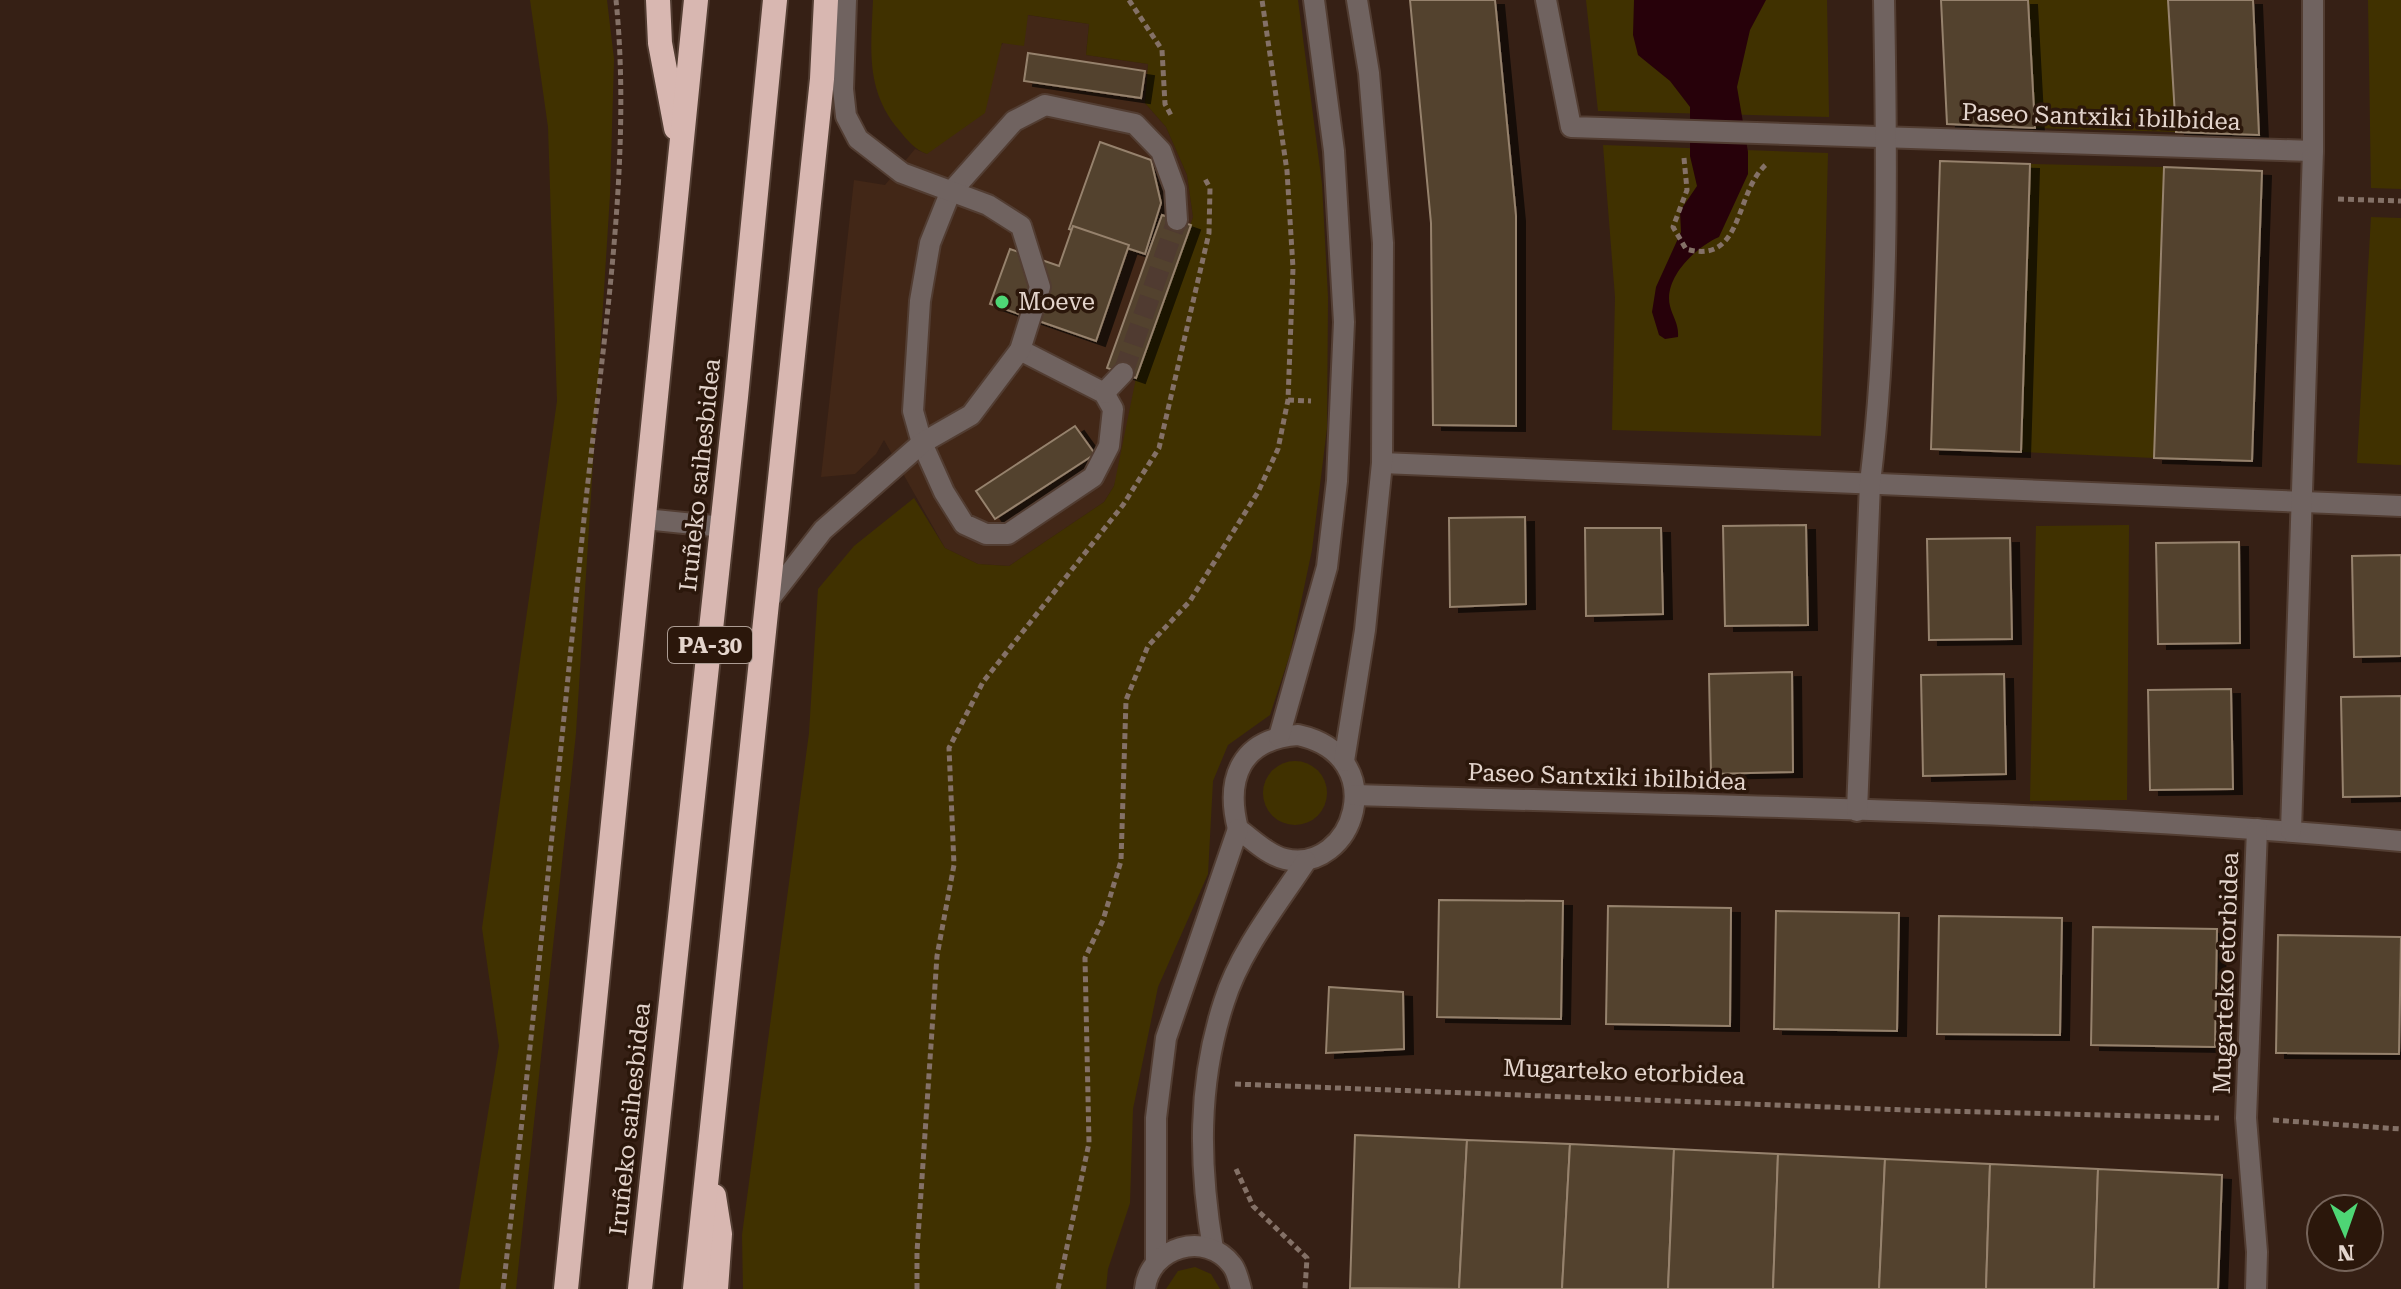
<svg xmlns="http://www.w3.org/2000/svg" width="2401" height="1289" viewBox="0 0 2401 1289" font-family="'Roboto Serif',serif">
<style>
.built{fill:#422717}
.green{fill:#403100}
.water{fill:#27010a}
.building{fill:#53422e;stroke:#96826d;stroke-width:2;filter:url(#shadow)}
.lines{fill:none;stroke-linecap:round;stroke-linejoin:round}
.minor-tunnel{stroke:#503b31;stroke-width:20;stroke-dasharray:20 10;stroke-linecap:butt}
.minor-casing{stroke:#523d32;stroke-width:24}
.highway-casing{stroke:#523d32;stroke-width:28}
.path{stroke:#847167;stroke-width:5;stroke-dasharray:6 4;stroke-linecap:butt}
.minor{stroke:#706360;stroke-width:20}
.highway{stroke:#d8b7b1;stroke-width:24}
.poi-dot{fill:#4ed675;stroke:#2b170b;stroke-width:3}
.labels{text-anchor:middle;stroke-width:7;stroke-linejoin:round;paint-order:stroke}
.shield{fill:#2b170b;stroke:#ac9c93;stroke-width:2}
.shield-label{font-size:22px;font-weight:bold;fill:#e4d5cd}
.street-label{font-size:24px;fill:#e4d5cd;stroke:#2b170b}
.poi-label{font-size:24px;fill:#e4d5cd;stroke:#2b170b;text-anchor:start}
</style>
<defs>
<filter id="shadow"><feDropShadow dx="9" dy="5" stdDeviation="0" flood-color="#0009"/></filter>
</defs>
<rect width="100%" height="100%" fill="#362015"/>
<!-- built -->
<polygon class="built" points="1027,15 1089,24 1086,55 1148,64 1145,103 1166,127 1187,175 1193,217 1114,486 1104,502 1009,566 978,564 945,548 884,440 876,454 855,474 821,477 854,180 885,185 915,149 927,154 1003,43"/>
<!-- green -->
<g class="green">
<polygon points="530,0 607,0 614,59 610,195 576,733 516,1289 459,1289 499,1046 482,928 557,401 548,127"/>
<path d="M 873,0 L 1298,0 L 1322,184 L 1328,297 L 1327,428 L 1312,550 L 1290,654 L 1270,715 L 1228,745 L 1213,781 L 1208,874 L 1158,987 L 1133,1109 L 1130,1203 L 1108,1269 L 1106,1289 L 743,1289 L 742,1235 L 809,733 L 818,589 L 854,546 L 914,498 L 945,548 L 978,564 L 1009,566 L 1104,502 L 1114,486 L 1136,378 L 1193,217 L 1187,175 L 1166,127 L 1145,103 L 1148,64 L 1086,55 L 1089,24 L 1028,15 L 1024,46 L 1002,43 L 985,113 L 927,154 C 914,149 908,141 899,130 C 865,90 871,49 873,0 Z"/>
<polygon points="1586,0 1827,0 1829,117 1598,111"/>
<polygon points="2028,0 2168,0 2176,132 2035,128"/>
<polygon points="2368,0 2401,0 2401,189 2371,188"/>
<polygon points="1603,145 1828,153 1821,436 1612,430 1615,297"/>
<polygon points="2030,164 2164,167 2154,458 2021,452"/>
<polygon points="2371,217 2401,218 2401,465 2357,463"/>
<polygon points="2129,525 2127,800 2030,801 2036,526"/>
<circle cx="1295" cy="793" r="32"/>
<polygon points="1195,1267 1211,1274 1220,1289 1166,1289 1178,1271"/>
</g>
<!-- water -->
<path class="water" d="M 1634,0 L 1766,0 L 1750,30 L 1737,87 L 1748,152 L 1748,174 L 1719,237 C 1696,247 1663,278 1670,306 C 1673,318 1679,324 1678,337 L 1665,339 L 1659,335 L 1652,312 L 1656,287 L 1681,232 L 1680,211 L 1697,186 L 1690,156 L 1690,107 L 1670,81 L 1638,55 L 1633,35 Z"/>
<!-- building -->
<g class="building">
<polygon points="1410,0 1495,0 1516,216 1516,426 1433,425 1431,223"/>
<polygon points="1941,0 2028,0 2035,128 1947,124"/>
<polygon points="2168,0 2253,0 2259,135 2176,132"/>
<polygon points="1028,53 1145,71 1141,98 1024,81"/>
<polygon points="1100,142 1151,160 1161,203 1145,254 1069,229"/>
<polygon points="1940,161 2030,164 2021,452 1931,449"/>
<polygon points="2164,167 2262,171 2252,461 2154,458"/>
<polygon points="1162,215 1191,225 1136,378 1107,368"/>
<polygon points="1073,226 1129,245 1096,341 990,304 1010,249 1059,266"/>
<polygon points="1075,426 1095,454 995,519 976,491"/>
<polygon points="1525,517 1526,604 1450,607 1449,518"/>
<polygon points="1806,525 1808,625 1725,626 1723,526"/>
<polygon points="1585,528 1661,528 1663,614 1586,616"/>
<polygon points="2010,538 2012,639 1929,640 1927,539"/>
<polygon points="2239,542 2240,643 2158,644 2156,543"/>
<polygon points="2401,555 2401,656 2354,657 2352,556"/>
<polygon points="1792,672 1793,772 1711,774 1709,674"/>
<polygon points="2004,674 2006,774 1923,776 1921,675"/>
<polygon points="2231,689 2233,789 2150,790 2148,690"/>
<polygon points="2401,696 2401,796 2343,797 2341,697"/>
<polygon points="1439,900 1563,901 1561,1019 1437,1017"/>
<polygon points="1608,906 1731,908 1730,1026 1606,1024"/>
<polygon points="1776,911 1899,913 1897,1031 1774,1029"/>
<polygon points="1939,916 2062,918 2060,1035 1937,1034"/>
<polygon points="2093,927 2217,929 2215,1047 2091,1045"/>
<polygon points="2278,935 2401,937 2399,1054 2276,1053"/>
<polygon points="1329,987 1403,992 1404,1049 1326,1053"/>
<polygon points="1355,1135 1467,1140 1459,1289 1350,1288"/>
<polygon points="1467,1140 1570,1144 1562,1289 1459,1289"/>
<polygon points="1570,1144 1674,1149 1668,1289 1562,1289"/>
<polygon points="1674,1149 1778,1154 1773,1289 1668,1289"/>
<polygon points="1778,1154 1885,1159 1879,1289 1773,1289"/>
<polygon points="1885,1159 1990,1164 1986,1289 1879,1289"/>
<polygon points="1990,1164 2098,1169 2094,1289 1986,1289"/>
<polygon points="2098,1169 2222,1175 2218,1289 2094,1289"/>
</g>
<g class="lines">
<!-- minor-tunnel -->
<polyline class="minor-tunnel" points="1123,373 1177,220"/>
<defs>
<g id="minor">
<polyline points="1546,0 1571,127 2313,151"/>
<polyline points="1020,350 1104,393 1113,409 1109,446 1093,477 1008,534 986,534 964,524 944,492 922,443 913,411 920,301 930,243 950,193 1014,121 1045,105 1135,124 1161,151 1175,189 1177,220"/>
<polyline points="1104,393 1123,373"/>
<polyline points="1382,463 2401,506"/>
<polyline points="645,519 723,527"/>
<polyline points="768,601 823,530 922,443 971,415 1020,350 1040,287 1021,226 988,205 902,173 858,139 846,116 843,89 846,0"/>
<path d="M 1298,735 C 1394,756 1353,875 1285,859 C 1268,855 1252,839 1238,829 C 1225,778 1241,739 1298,735 Z"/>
<polyline points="1279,737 1327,567 1337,481 1344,322 1334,151 1314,0"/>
<polyline points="1344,761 1365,630 1382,463 1383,243 1369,73 1357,0"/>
<path d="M 1355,795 C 1704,806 2054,809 2401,841"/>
<path d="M 1857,811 L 1870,483 C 1889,327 1887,157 1884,0"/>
<polyline points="2291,831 2313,151 2313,0"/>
<path d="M 1213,1249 C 1199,1166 1197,1084 1224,1002 C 1240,951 1277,905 1306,861"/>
<polyline points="1156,1261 1156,1118 1166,1038 1238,829"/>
<path d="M 1145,1289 C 1149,1247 1206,1230 1232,1265 C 1237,1271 1239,1282 1241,1289"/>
<polyline points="2256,1289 2257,1252 2246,1118 2257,829"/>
</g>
<g id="highway">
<polyline points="658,0 660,43 676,128"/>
<polyline points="714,1196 720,1234 716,1289"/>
<polyline points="566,1289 696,0"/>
<polyline points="640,1289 736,397 775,0"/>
<polyline points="695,1289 822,79 826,0"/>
</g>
</defs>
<!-- minor casing -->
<use href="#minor" class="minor-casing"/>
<!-- highway casing -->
<use href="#highway" class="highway-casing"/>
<!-- path -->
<g class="path">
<polyline points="1129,0 1162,50 1165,104 1172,117"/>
<path d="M 1684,158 L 1687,190 L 1673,227 L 1686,249 C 1745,266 1734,189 1768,163"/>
<polyline points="2338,199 2401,201"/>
<polyline points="1288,400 1311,401"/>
<polyline points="1235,1084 1905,1110 2219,1118"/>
<polyline points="2273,1120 2401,1129"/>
<polyline points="1236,1169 1253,1206 1307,1258 1305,1289"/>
<path d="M 503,1289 C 533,1033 558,775 584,519 C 601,352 633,166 616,0"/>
<polyline points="917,1289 917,1252 937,956 954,865 949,748 983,682 1123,505 1159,448 1209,233 1210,188 1205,179"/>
<polyline points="1058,1289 1089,1143 1085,958 1103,920 1121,861 1126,700 1148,646 1190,601 1258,492 1278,449 1288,400 1293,268 1287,171 1262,0"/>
</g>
<!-- minor -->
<use href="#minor" class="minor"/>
<!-- highway -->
<use href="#highway" class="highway"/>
</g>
<!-- markers -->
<circle class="poi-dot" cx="1002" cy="302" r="8"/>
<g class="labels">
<!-- shield labels -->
<rect class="shield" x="668" y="627" width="84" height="36" rx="6"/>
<g class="shield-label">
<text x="710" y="653">PA-30</text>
</g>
<!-- street labels -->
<g class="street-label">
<text transform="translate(2101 117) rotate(2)" y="8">Paseo Santxiki ibilbidea</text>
<text transform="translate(700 475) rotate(-84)" y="8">Iruñeko saihesbidea</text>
<text transform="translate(1607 777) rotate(2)" y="8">Paseo Santxiki ibilbidea</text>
<text transform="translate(2226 973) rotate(-88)" y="8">Mugarteko etorbidea</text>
<text transform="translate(1624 1072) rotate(2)" y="8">Mugarteko etorbidea</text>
<text transform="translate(630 1119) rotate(-84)" y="8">Iruñeko saihesbidea</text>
</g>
<!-- poi labels -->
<g class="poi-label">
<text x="1018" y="310">Moeve</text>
</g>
</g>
<!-- north arrow -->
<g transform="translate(2345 1233) rotate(178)"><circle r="38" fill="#2b170b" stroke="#756359" stroke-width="2"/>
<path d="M0-6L14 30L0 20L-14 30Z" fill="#4ed675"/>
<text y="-12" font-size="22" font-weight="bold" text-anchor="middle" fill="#e4d5cd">N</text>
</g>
</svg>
